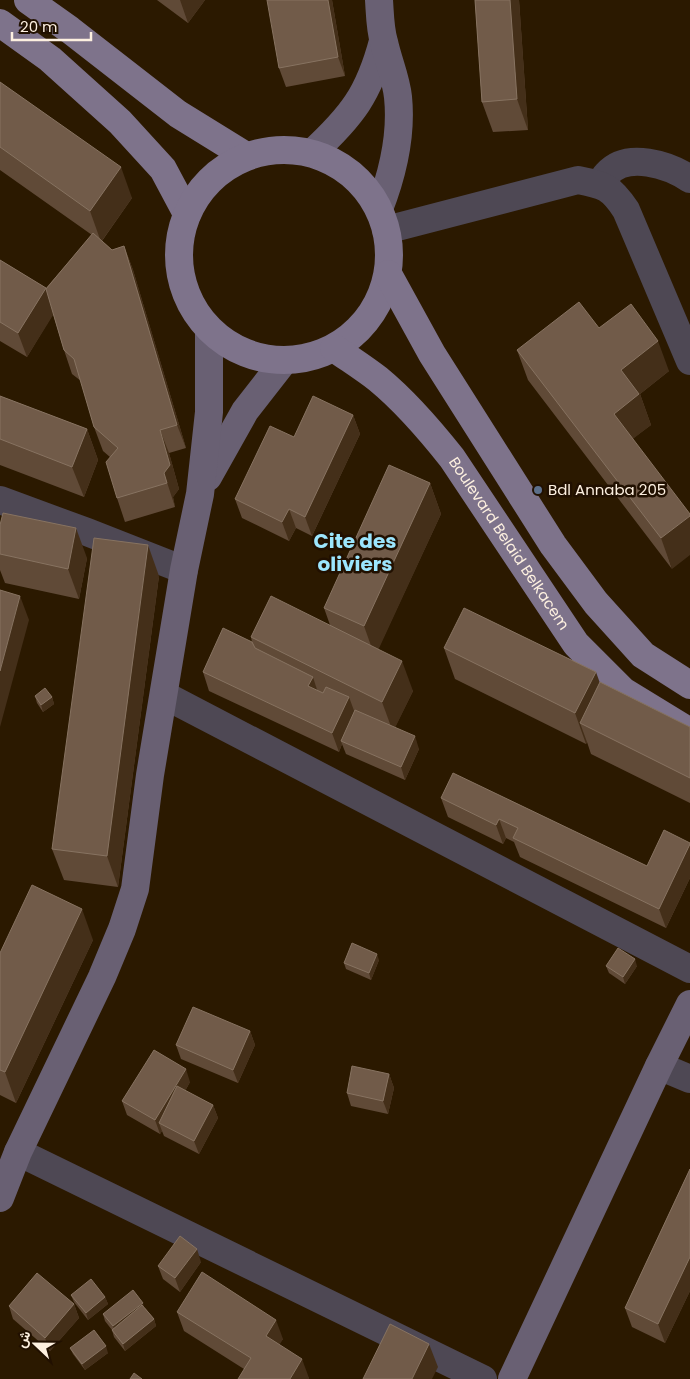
<svg xmlns="http://www.w3.org/2000/svg" width="690" height="1379" viewBox="0 0 690 1379" font-family="Poppins,Vazirmatn,sans-serif">
<style>
.lines{fill:none;stroke-linecap:round;stroke-linejoin:round}
.street{stroke:#4e4854;stroke-width:28}
.secondary{stroke:#696073;stroke-width:28}
.primary{stroke:#7e738b;stroke-width:28}
.wall{fill:#604a37}
.shaded-wall{fill:#442f19}
.building{fill:#715b49;stroke:#877361}
.service-dot{fill:#5c6f8a;stroke:#211000;stroke-width:2}
.labels{text-anchor:middle;stroke-width:5;stroke-linejoin:round;paint-order:stroke}
.poi-label{font-size:15px;fill:#fdf0e0;stroke:#211000;text-anchor:start}
.street-label{font-size:15px;fill:#fdf0e0;stroke:#211000}
.district-label{font-size:20px;font-weight:bold;fill:#9ce6fe;stroke:#211000}
</style>
<rect width="100%" height="100%" fill="#2b1900"/>
<g class="lines">
<!-- street -->
<g class="street">
<path d="M 601,184 C 602,181 604,177 607,174 C 627,151 669,165 690,179"/>
<path d="M 386,230 L 578,180 C 604,185 611,187 626,210 L 690,361"/>
<polyline points="0,500 87,532 184,570"/>
<polyline points="164,695 690,969"/>
<polyline points="659,1066 690,1079"/>
<polyline points="18,1152 483,1379"/>
</g>
<!-- secondary -->
<g class="secondary">
<path d="M 312,153 C 352,116 369,94 383,41"/>
<path d="M 379,209 C 393,173 402,136 398,97 C 396,78 388,61 384,42 C 380,29 380,14 379,0"/>
<polyline points="208,477 245,411 284,361"/>
<polyline points="0,1198 18,1152 102,977 122,929 135,889 150,775 184,570 200,494 209,412 209,330"/>
<polyline points="512,1379 659,1066 690,1004"/>
</g>
<!-- primary -->
<g class="primary">
<polyline points="28,0 70,30 178,114 246,156"/>
<polyline points="0,23 50,59 120,122 163,169 187,214"/>
<circle cx="284" cy="255" r="105"/>
<polyline points="388,274 432,354 553,545 596,603 643,655 690,685"/>
<path id="s1" d="M 334,348 C 348,358 364,368 378,379 C 406,402 429,429 452,458 L 576,644 L 623,691 L 690,732"/>
</g>
</g>
<!-- wall -->
<g class="wall">
<polygon points="157,0 205,0 188,23"/>
<polygon points="332,0 345,76 286,87 279,68"/>
<polygon points="475,0 519,0 528,130 493,132 482,102"/>
<polygon points="0,82 132,198 102,241 112,250 124,246 133,270 186,448 169,453 179,489 173,497 175,507 125,522 117,498 110,457 103,451 94,427 81,381 72,374 64,350 53,314 27,357 0,341 0,260 46,288 92,235 0,170"/>
<polygon points="599,328 669,371 640,394 651,425 632,439 672,569 528,380 517,350"/>
<polygon points="0,396 87,429 98,460 84,497 0,465"/>
<polygon points="353,415 360,434 312,536 296,528 289,541 242,518 235,499 294,437"/>
<polygon points="430,483 441,514 378,649 413,691 395,727 419,749 405,780 346,754 342,744 339,752 209,691 203,672 252,642 251,637 330,625 324,608"/>
<polygon points="0,525 87,558 79,599 5,583 0,570"/>
<polygon points="159,576 118,887 64,880 52,849"/>
<polygon points="444,648 600,684 690,727 690,803 591,754 587,742 586,744 455,679"/>
<polygon points="35,696 52,697 54,704 43,712 37,703"/>
<polygon points="441,798 647,866 690,843 690,878 666,928 520,857 514,842 506,838 503,844 448,817"/>
<polygon points="93,940 16,1103 0,1095 0,953"/>
<polygon points="379,960 371,980 346,969 344,963"/>
<polygon points="606,966 637,966 625,984 609,973"/>
<polygon points="250,1031 255,1045 238,1083 181,1059 176,1045"/>
<polygon points="389,1074 394,1088 388,1114 351,1106 347,1093"/>
<polygon points="190,1082 185,1091 213,1105 218,1118 199,1154 164,1136 162,1131 160,1134 127,1115 122,1101"/>
<polygon points="690,1169 690,1291 665,1343 632,1327 625,1308"/>
<polygon points="201,1262 180,1292 163,1279 158,1266"/>
<polygon points="71,1295 105,1297 108,1304 88,1320 74,1302"/>
<polygon points="74,1304 79,1318 50,1351 13,1319 9,1306"/>
<polygon points="145,1308 154,1319 156,1326 125,1351 114,1337 112,1330 105,1321 103,1314"/>
<polygon points="177,1312 283,1339 279,1344 309,1378 244,1369 184,1331"/>
<polygon points="70,1348 108,1353 85,1370 73,1354"/>
</g>
<!-- shaded-wall -->
<g class="shaded-wall">
<polygon points="180,0 205,0 188,23"/>
<polygon points="328,0 332,0 345,76 338,57"/>
<polygon points="510,0 519,0 528,130 517,99"/>
<polygon points="121,167 132,198 101,242 90,211"/>
<polygon points="124,246 133,270 186,448 177,425"/>
<polygon points="46,288 55,312 27,357 18,333"/>
<polygon points="658,341 669,371 640,394 651,425 625,445 614,414 621,370"/>
<polygon points="353,415 360,434 312,536 305,517"/>
<polygon points="87,429 98,460 84,497 72,467"/>
<polygon points="160,430 169,453 179,489 173,497 175,507 164,473"/>
<polygon points="430,483 441,514 375,657 364,626"/>
<polygon points="289,509 296,528 289,541 282,522"/>
<polygon points="690,516 690,555 672,569 661,538"/>
<polygon points="76,528 87,558 79,599 68,569"/>
<polygon points="148,545 159,576 118,887 107,856"/>
<polygon points="20,596 29,620 0,727 0,671"/>
<polygon points="402,661 413,691 393,732 382,702"/>
<polygon points="596,672 607,703 580,723 587,742 586,744 575,713"/>
<polygon points="313,677 319,696 308,686"/>
<polygon points="52,697 54,704 43,712 41,705"/>
<polygon points="349,697 356,716 341,741 342,744 339,752 332,733"/>
<polygon points="415,736 419,749 405,780 401,767"/>
<polygon points="499,819 506,838 503,844 496,825"/>
<polygon points="690,844 690,878 666,928 659,909"/>
<polygon points="82,909 93,940 16,1103 5,1072"/>
<polygon points="377,954 379,960 371,980 369,973"/>
<polygon points="635,959 637,966 625,984 623,977"/>
<polygon points="250,1031 255,1045 238,1083 233,1070"/>
<polygon points="186,1069 190,1082 165,1126 159,1123 162,1131 160,1134 155,1120"/>
<polygon points="389,1074 394,1088 388,1114 383,1101"/>
<polygon points="213,1105 218,1118 199,1154 194,1141"/>
<polygon points="197,1249 201,1262 180,1292 175,1278"/>
<polygon points="690,1257 690,1291 665,1343 658,1324"/>
<polygon points="105,1297 108,1304 88,1320 86,1313"/>
<polygon points="143,1303 145,1310 115,1333 113,1326"/>
<polygon points="74,1304 79,1318 50,1351 45,1338"/>
<polygon points="154,1319 156,1326 125,1351 123,1344"/>
<polygon points="276,1320 283,1339 273,1355 266,1336"/>
<polygon points="429,1344 438,1367 432,1379 412,1379"/>
<polygon points="106,1346 108,1353 85,1370 82,1364"/>
<polygon points="302,1359 309,1378 309,1379 290,1379"/>
</g>
<!-- building -->
<g class="building">
<polygon points="267,0 328,0 338,57 279,68"/>
<polygon points="475,0 510,0 517,99 482,102"/>
<polygon points="0,82 121,167 90,211 0,147"/>
<polygon points="93,233 112,250 124,246 177,425 160,430 170,465 164,473 167,483 117,498 106,462 118,448 94,427 74,359 64,350 46,289"/>
<polygon points="0,260 46,288 18,333 0,322"/>
<polygon points="579,302 599,328 631,304 658,341 621,370 639,394 614,414 690,514 690,516 661,538 517,350"/>
<polygon points="0,396 87,429 72,467 0,439"/>
<polygon points="313,396 353,415 305,517 289,509 282,522 235,499 270,426 294,437"/>
<polygon points="389,465 430,483 364,626 324,608"/>
<polygon points="3,513 76,528 68,569 0,554 0,525"/>
<polygon points="94,538 148,545 107,856 52,849"/>
<polygon points="0,590 20,596 0,671"/>
<polygon points="271,596 402,661 382,702 251,637"/>
<polygon points="464,608 596,672 575,713 444,648"/>
<polygon points="223,628 252,642 255,648 313,677 308,686 323,693 326,687 349,697 332,733 203,672"/>
<polygon points="600,682 690,727 690,778 580,723"/>
<polygon points="45,688 52,697 41,705 35,696"/>
<polygon points="355,710 415,736 401,767 341,741"/>
<polygon points="453,773 647,866 664,830 690,843 690,844 659,909 513,838 518,828 499,819 496,825 441,798"/>
<polygon points="32,885 82,909 5,1072 0,1070 0,953"/>
<polygon points="352,943 377,954 369,973 344,963"/>
<polygon points="618,948 635,959 623,977 606,966"/>
<polygon points="193,1007 250,1031 233,1070 176,1045"/>
<polygon points="154,1050 186,1069 155,1120 122,1101"/>
<polygon points="352,1066 389,1074 383,1101 347,1093"/>
<polygon points="177,1086 213,1105 194,1141 159,1123"/>
<polygon points="690,1169 690,1257 658,1324 625,1308"/>
<polygon points="180,1236 197,1249 175,1278 158,1266"/>
<polygon points="202,1272 276,1320 266,1336 302,1359 290,1379 238,1379 251,1358 177,1312"/>
<polygon points="37,1273 74,1304 45,1338 9,1306"/>
<polygon points="91,1279 105,1297 86,1313 71,1295"/>
<polygon points="133,1290 143,1303 113,1326 103,1314"/>
<polygon points="142,1305 154,1319 123,1344 112,1330"/>
<polygon points="390,1324 429,1344 412,1379 363,1379"/>
<polygon points="94,1330 106,1346 82,1364 70,1348"/>
<polygon points="134,1373 142,1379 130,1379"/>
</g>
<!-- markers -->
<circle class="service-dot" cx="538" cy="490" r="5"/>
<g class="labels">
<!-- poi labels -->
<g class="poi-label">
<text x="548" y="495">Bdl Annaba 205</text>
</g>
<!-- street labels -->
<g class="street-label">
<text dy="5" stroke="none"><textPath href="#s1" startOffset="265">Boulevard Belaid Belkacem</textPath></text>
</g>
<!-- district labels -->
<g class="district-label">
<text x="355" y="548">Cite des<tspan x="355" dy="23">oliviers</tspan></text>
</g>
</g>
<!-- north arrow -->
<g transform="translate(35 1344) rotate(292)" stroke="#211000" stroke-width="4" paint-order="stroke">
<path d="M0-4L9 19L0 12L-9 19Z" fill="#fdf0e0"/>
<text y="-8" font-size="14" font-weight="bold" text-anchor="middle" fill="#fdf0e0">ش</text>
</g>
<!-- scale -->
<path d="M12 32v8h79v-8" fill="none" stroke="#fdf0e0" stroke-width="2.5"/>
<text x="20" y="32" font-size="15" fill="#fdf0e0" stroke="#211000" stroke-width="4" paint-order="stroke">20 m</text>
</svg>
